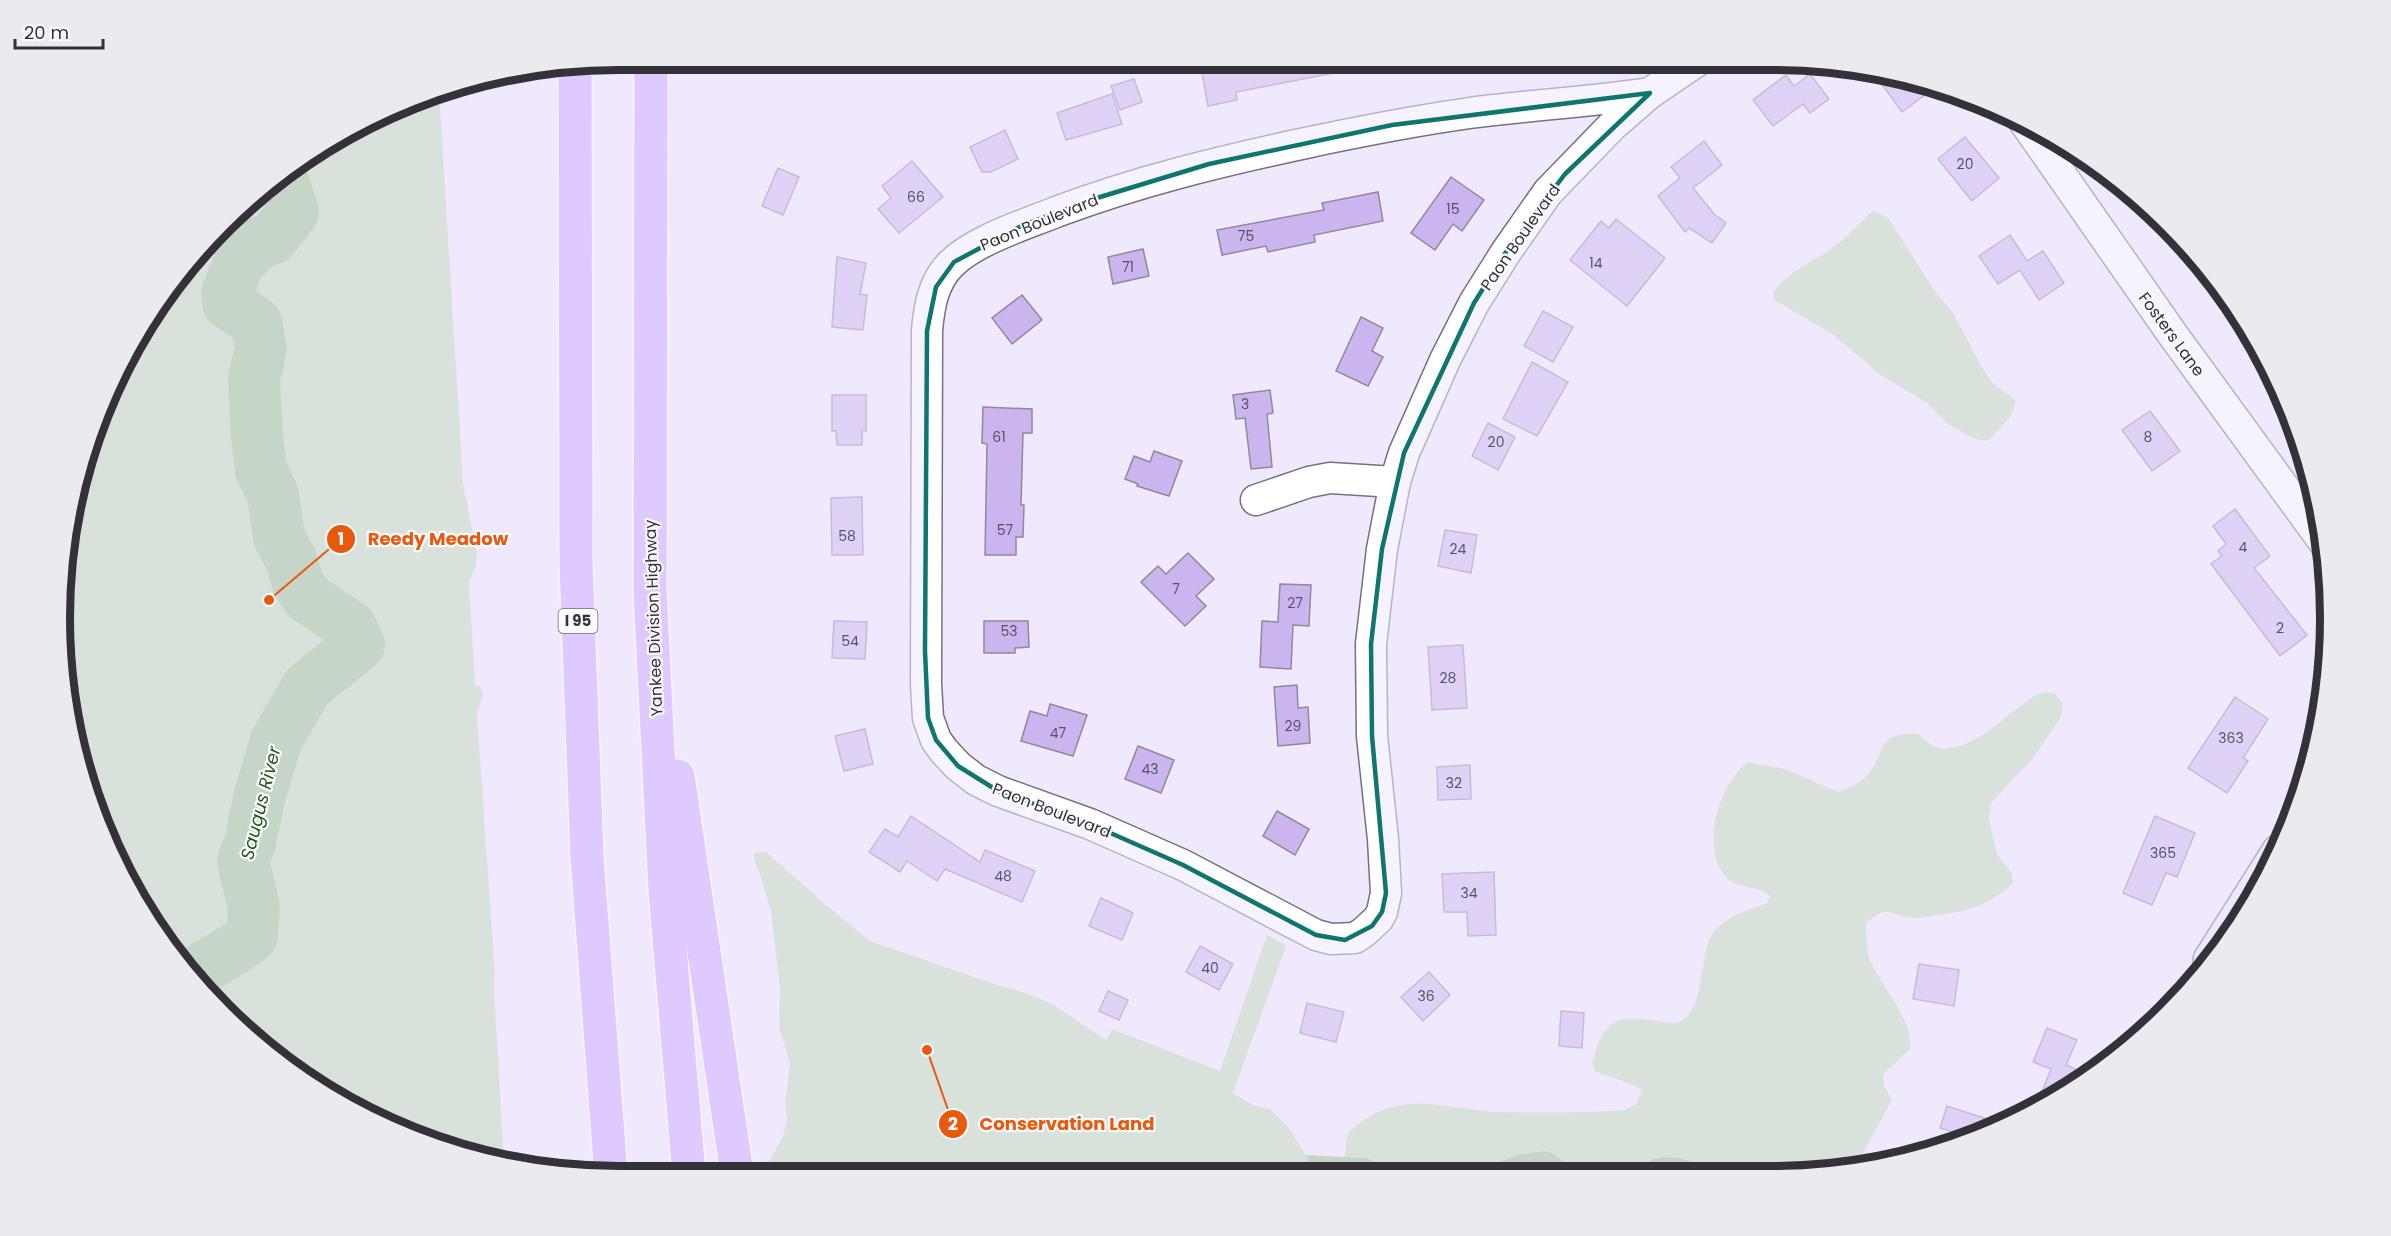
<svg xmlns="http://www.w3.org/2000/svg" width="2391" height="1236" viewBox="0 0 2391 1236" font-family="Poppins,sans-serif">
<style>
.green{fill:#bad9b2}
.water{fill:#95bd8b}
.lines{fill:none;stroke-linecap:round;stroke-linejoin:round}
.river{stroke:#95bd8b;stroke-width:52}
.building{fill:#cab5ee;stroke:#8f899c;stroke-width:1.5}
.street-casing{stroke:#777083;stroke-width:33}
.secondary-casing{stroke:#777083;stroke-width:36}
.highway-casing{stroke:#fff;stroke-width:36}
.street{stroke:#fff;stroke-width:30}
.secondary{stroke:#eee4ff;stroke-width:33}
.highway{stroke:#c7a5fe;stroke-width:33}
.marked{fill:none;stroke:#0f766e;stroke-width:4.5;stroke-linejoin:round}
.labels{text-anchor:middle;stroke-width:4.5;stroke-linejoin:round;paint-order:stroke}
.number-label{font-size:14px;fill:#5a5266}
.shield{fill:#fbfafe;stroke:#706d74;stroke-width:1.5}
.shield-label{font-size:15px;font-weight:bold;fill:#343139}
.street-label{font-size:16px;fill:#343139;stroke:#fbfafe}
.water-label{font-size:18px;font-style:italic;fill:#275a18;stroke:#fbfafe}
.rim{fill:none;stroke:#343139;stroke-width:8}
.leader{fill:none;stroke:#e8590c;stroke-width:2}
.callout-dot{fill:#e8590c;stroke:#fbfafe;stroke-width:2}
.mark-label{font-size:18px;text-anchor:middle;font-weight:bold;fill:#fff}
.callout-label{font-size:18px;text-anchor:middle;font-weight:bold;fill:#e8590c;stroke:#fbfafe;stroke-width:4.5;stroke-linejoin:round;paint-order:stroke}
</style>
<rect width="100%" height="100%" fill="#f0e9fe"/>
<!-- green -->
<g class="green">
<polygon points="874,60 933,60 924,67 901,66"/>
<polygon points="439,90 463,483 477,554 475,569 469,581 475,685 480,686 483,695 477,714 495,975 494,988 504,1162 474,1157 372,1119 224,1013 117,864 65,690 71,509 103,404 154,308 278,176"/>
<path d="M 1874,210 L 1889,219 L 1936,293 L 1952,311 L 1983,369 L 1993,383 L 2016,401 L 2011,416 L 1988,441 L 1975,439 L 1949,425 L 1928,404 L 1878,373 L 1831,333 L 1774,300 L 1773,293 C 1789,270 1814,262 1836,245 C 1850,235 1861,221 1874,210 Z"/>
<path d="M 2054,693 L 2063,703 L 2061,717 L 2034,757 L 1991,803 L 1989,819 L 1997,854 L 2012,874 L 2013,883 C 1991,905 1967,912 1937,915 C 1930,916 1921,919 1913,918 C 1889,916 1889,903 1866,923 C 1866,934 1866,950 1870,960 C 1883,990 1910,1014 1911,1048 L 1883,1074 L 1884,1085 L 1892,1100 L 1854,1169 L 1846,1171 L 1726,1172 L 1682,1158 L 1653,1159 L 1627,1172 L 1575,1172 L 1556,1155 L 1517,1155 L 1480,1169 L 1453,1172 L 1394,1172 L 1367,1158 L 1345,1157 C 1346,1151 1345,1140 1348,1134 C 1352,1129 1360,1123 1365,1119 C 1409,1091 1450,1110 1498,1112 C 1541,1113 1584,1113 1626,1110 L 1637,1103 L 1642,1090 C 1628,1081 1612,1078 1596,1072 L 1592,1063 C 1604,1021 1613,1014 1657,1021 C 1664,1022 1672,1025 1679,1022 C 1710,1006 1695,947 1718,927 C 1732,914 1750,910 1767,903 L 1770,896 C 1759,885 1740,890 1728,879 C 1698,850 1719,785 1747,762 L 1785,769 L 1838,792 C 1850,787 1861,784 1869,773 C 1888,747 1877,732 1918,734 C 1925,740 1933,748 1942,749 C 1978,749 2008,712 2036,695 C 2041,692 2048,693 2054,693 Z"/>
<path d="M 766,852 L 825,904 L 870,941 L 1003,987 C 1046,995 1070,1016 1106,1040 L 1112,1029 L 1220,1071 L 1267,935 L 1286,946 L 1233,1093 L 1255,1106 L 1270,1109 L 1288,1127 L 1306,1155 L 1313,1173 L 769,1174 L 768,1163 L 783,1137 L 787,1120 L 785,1105 L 790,1063 L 779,1027 L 780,989 L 771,912 L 760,874 L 755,863 L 754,853 Z"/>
</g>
<!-- water -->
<g class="water">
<polygon points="1546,1151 1556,1155 1575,1172 1453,1172 1480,1169 1517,1155"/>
<polygon points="1306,1155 1367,1158 1394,1172 1313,1173"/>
<polygon points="1666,1157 1681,1158 1726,1172 1627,1172 1653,1159"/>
</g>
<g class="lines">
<!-- river -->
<path class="river" d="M 195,973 C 214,960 235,951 252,936 L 254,907 L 243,861 L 250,843 L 259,798 L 276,741 L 307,687 L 359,645 L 351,627 L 308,598 L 298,584 L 292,562 L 279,537 L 273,495 L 261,470 L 257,437 L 254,379 L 261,348 L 256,323 L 228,303 L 227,293 L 239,263 L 260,242 L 272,239 L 293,212 L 281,174"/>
</g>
<!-- building -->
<g class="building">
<polygon points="1245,61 1337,61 1339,72 1236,92 1237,100 1208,106 1202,73 1246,65"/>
<polygon points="1873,72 1917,79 1937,86 1902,112"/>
<polygon points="1810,74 1829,99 1810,113 1803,104 1773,126 1753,100 1786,75 1794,86"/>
<polygon points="1134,79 1142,102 1120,110 1111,86"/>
<polygon points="1112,94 1122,124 1066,140 1057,113"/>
<polygon points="1005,130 1018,159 991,172 982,172 970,147"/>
<polygon points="1965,137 1999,178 1972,201 1938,159"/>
<polygon points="1704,141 1722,165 1693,188 1714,214 1726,223 1712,243 1689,228 1685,232 1658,196 1680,178 1671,167"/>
<polygon points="912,161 943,197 899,233 878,209 891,198 882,186"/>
<polygon points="778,168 799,177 783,215 762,206"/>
<polygon points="1451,177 1484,200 1462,231 1453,224 1435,250 1411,233"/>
<polygon points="1378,192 1383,221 1314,235 1315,242 1268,252 1266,246 1222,255 1217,230 1324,210 1322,203"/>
<polygon points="1616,219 1665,258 1627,306 1570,260 1601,221 1609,228"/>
<polygon points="2010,235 2027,261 2043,251 2064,283 2039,300 2020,270 1998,284 1979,256"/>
<polygon points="1143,249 1149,276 1113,284 1108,257"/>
<polygon points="837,257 866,263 860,294 867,295 863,330 832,327"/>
<polygon points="1022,295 1042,320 1012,344 992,318"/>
<polygon points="1543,311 1573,327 1553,362 1524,346"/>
<polygon points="1361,317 1383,328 1372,351 1383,357 1368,386 1336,371"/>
<polygon points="1532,362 1568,382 1537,436 1503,419"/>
<polygon points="1270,390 1273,413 1267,414 1272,467 1251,469 1245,418 1236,419 1233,395"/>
<polygon points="832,395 866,395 866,431 862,430 862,445 837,445 836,431 832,431"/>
<polygon points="983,407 1032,409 1032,433 1023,433 1021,505 1024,505 1023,537 1016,537 1016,555 985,555 987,444 982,443"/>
<polygon points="2150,411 2180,451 2152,471 2122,430"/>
<polygon points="1488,423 1515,437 1498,470 1472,456"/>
<polygon points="1154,451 1182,461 1169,496 1137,486 1138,484 1125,479 1134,456 1150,462"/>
<polygon points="862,497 863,555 832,555 831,498"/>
<polygon points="2235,509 2270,556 2254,568 2307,635 2280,656 2211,564 2222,556 2218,551 2226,544 2213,526"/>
<polygon points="1445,530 1477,535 1471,573 1438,566"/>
<polygon points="1188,553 1214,579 1196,596 1206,606 1185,626 1141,582 1158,566 1166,574"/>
<polygon points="1280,584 1311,585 1309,626 1293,625 1291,669 1260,667 1262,621 1278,622"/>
<polygon points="834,621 867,622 865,659 832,658"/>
<polygon points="984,621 1028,621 1029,647 1015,648 1015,653 984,653"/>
<polygon points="1463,645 1467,708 1432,710 1428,647"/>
<polygon points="1297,685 1298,708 1308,707 1310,743 1278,746 1274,687"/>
<polygon points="2235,697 2268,719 2243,758 2248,761 2227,793 2188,768"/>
<polygon points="1050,704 1087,715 1073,756 1021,741 1030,711 1047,716"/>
<polygon points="865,729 873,764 844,771 835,736"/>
<polygon points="1138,746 1174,760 1161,793 1125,779"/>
<polygon points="1470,765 1471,799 1438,800 1437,767"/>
<polygon points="1277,811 1309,829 1295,855 1263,836"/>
<polygon points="911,816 980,862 985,850 1035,871 1022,902 945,869 937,881 907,861 900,872 869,852 885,829 898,837"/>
<polygon points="2155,816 2195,833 2177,877 2166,873 2152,905 2123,893"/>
<polygon points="1494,872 1496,935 1468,936 1467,912 1444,912 1442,874"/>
<polygon points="1101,898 1133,913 1122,940 1089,926"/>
<polygon points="1200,946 1233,964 1219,990 1186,972"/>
<polygon points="1919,964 1959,970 1954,1006 1913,999"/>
<polygon points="1429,972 1450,995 1423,1021 1401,997"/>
<polygon points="1108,991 1128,1000 1119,1020 1099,1011"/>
<polygon points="1307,1003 1344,1012 1336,1042 1300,1033"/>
<polygon points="1561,1011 1584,1013 1582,1048 1559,1046"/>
<polygon points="2047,1028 2077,1040 2066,1065 2088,1075 2037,1104 2051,1069 2033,1062"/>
<polygon points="1947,1106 2002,1124 1986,1134 1972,1137 1940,1128"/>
</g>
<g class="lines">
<defs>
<g id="street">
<path d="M 1650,93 C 1590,102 1530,105 1470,113 C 1413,121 1357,132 1301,144 C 1217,162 1136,182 1056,212 C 1024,225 975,240 951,264 C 933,282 929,307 927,331 L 926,684 L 928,718 L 936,740 L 944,751 L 958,766 L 976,780 L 998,791 L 1090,824 L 1183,865 L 1316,935 L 1331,939 L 1355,938 L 1364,932 L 1378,919 L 1382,912 L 1386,893 L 1383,839 L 1372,736 L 1371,644 L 1382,549 L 1395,482 L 1404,453 L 1445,360 L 1474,303 L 1506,252 L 1548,192 L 1612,126 L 1650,93 L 1697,61"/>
<polyline points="2023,120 2173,335 2326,545"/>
<polyline points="1256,500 1309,482 1330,478 1395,482"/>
</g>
<polyline id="secondary" points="2210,960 2279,851"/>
<g id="highway">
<polyline points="651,60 650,590 665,889 689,1175"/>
<polyline points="575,67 576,562 587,857 611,1175"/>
<polyline points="678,776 737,1174"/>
</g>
</defs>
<!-- street casing -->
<use href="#street" class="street-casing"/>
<!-- secondary casing -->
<use href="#secondary" class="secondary-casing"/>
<!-- highway casing -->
<use href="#highway" class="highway-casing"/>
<!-- street -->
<use href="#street" class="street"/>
<!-- secondary -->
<use href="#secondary" class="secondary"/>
<!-- highway -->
<use href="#highway" class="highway"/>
</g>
<!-- marked area -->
<path d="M0 0H2391V1236H0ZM 1650,93 L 1565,174 L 1506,252 L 1474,303 L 1404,453 L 1382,549 L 1371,644 L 1372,736 L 1386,893 L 1382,912 L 1372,926 L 1345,940 L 1316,935 L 1183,865 L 1090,824 L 998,791 L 958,766 L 936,740 L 928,718 L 925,651 L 927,331 L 936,287 L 954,262 L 1023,225 L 1087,201 L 1209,164 L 1392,125 Z" fill="#f0e9fe" fill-opacity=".55" fill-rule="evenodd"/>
<path class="marked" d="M 1650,93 L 1565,174 L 1506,252 L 1474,303 L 1404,453 L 1382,549 L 1371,644 L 1372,736 L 1386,893 L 1382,912 L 1372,926 L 1345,940 L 1316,935 L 1183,865 L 1090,824 L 998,791 L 958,766 L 936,740 L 928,718 L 925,651 L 927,331 L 936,287 L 954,262 L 1023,225 L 1087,201 L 1209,164 L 1392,125 Z"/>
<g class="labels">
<!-- number labels -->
<g class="number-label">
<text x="1965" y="169">20</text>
<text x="916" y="202">66</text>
<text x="1453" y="214">15</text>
<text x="1246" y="241">75</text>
<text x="1596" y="268">14</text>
<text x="1128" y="272">71</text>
<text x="1245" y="409">3</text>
<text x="999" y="442">61</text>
<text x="2148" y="442">8</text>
<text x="1496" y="447">20</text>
<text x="1005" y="535">57</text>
<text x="847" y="541">58</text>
<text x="2243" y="552">4</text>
<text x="1458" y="554">24</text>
<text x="1176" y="594">7</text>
<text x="1295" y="608">27</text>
<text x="2280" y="633">2</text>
<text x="1009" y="636">53</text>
<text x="850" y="646">54</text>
<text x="1448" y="683">28</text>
<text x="1293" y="731">29</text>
<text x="1058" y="738">47</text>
<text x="2231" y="743">363</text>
<text x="1150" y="774">43</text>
<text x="1454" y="788">32</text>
<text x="2163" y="858">365</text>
<text x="1003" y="881">48</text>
<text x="1469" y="898">34</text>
<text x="1210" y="973">40</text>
<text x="1426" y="1001">36</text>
</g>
<!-- shield labels -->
<rect class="shield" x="558.5" y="609" width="39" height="24" rx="4.5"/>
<g class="shield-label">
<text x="578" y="626">I 95</text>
</g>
<!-- street labels -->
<g class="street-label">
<text transform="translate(1039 222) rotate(-22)" y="6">Paon Boulevard</text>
<text transform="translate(1520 237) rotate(-55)" y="6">Paon Boulevard</text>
<text transform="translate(2172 334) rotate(54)" y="6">Fosters Lane</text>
<text transform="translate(653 618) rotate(-92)" y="6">Yankee Division Highway</text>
<text transform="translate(1052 810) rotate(21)" y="6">Paon Boulevard</text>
</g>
<!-- water labels -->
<g class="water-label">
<text transform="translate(261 803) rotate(-76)" y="6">Saugus River</text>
</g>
</g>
<!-- crop -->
<path d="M0 0H2391V1236H0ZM618 70H1772A548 548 0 0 1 2320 618V618A548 548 0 0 1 1772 1166H618A548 548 0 0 1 70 618V618A548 548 0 0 1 618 70Z" fill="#ebeaee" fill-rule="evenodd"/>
<path class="rim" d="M618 70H1772A548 548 0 0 1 2320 618V618A548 548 0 0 1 1772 1166H618A548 548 0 0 1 70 618V618A548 548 0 0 1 618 70Z"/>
<!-- callouts -->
<path class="leader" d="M269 600L341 539M927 1050L953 1124"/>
<g class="callout-dot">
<circle cx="269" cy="600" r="6"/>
<circle cx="927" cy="1050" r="6"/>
<circle cx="341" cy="539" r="15"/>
<circle cx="953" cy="1124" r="15"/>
</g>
<g class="mark-label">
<text x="341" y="545">1</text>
<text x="953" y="1130">2</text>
</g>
<g class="callout-label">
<text x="438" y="545">Reedy Meadow</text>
<text x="1067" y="1130">Conservation Land</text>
</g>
<!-- scale -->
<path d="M15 39v9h88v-9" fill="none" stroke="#343139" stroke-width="3"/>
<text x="24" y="39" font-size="18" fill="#343139" stroke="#fbfafe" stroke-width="4.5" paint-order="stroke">20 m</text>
</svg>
